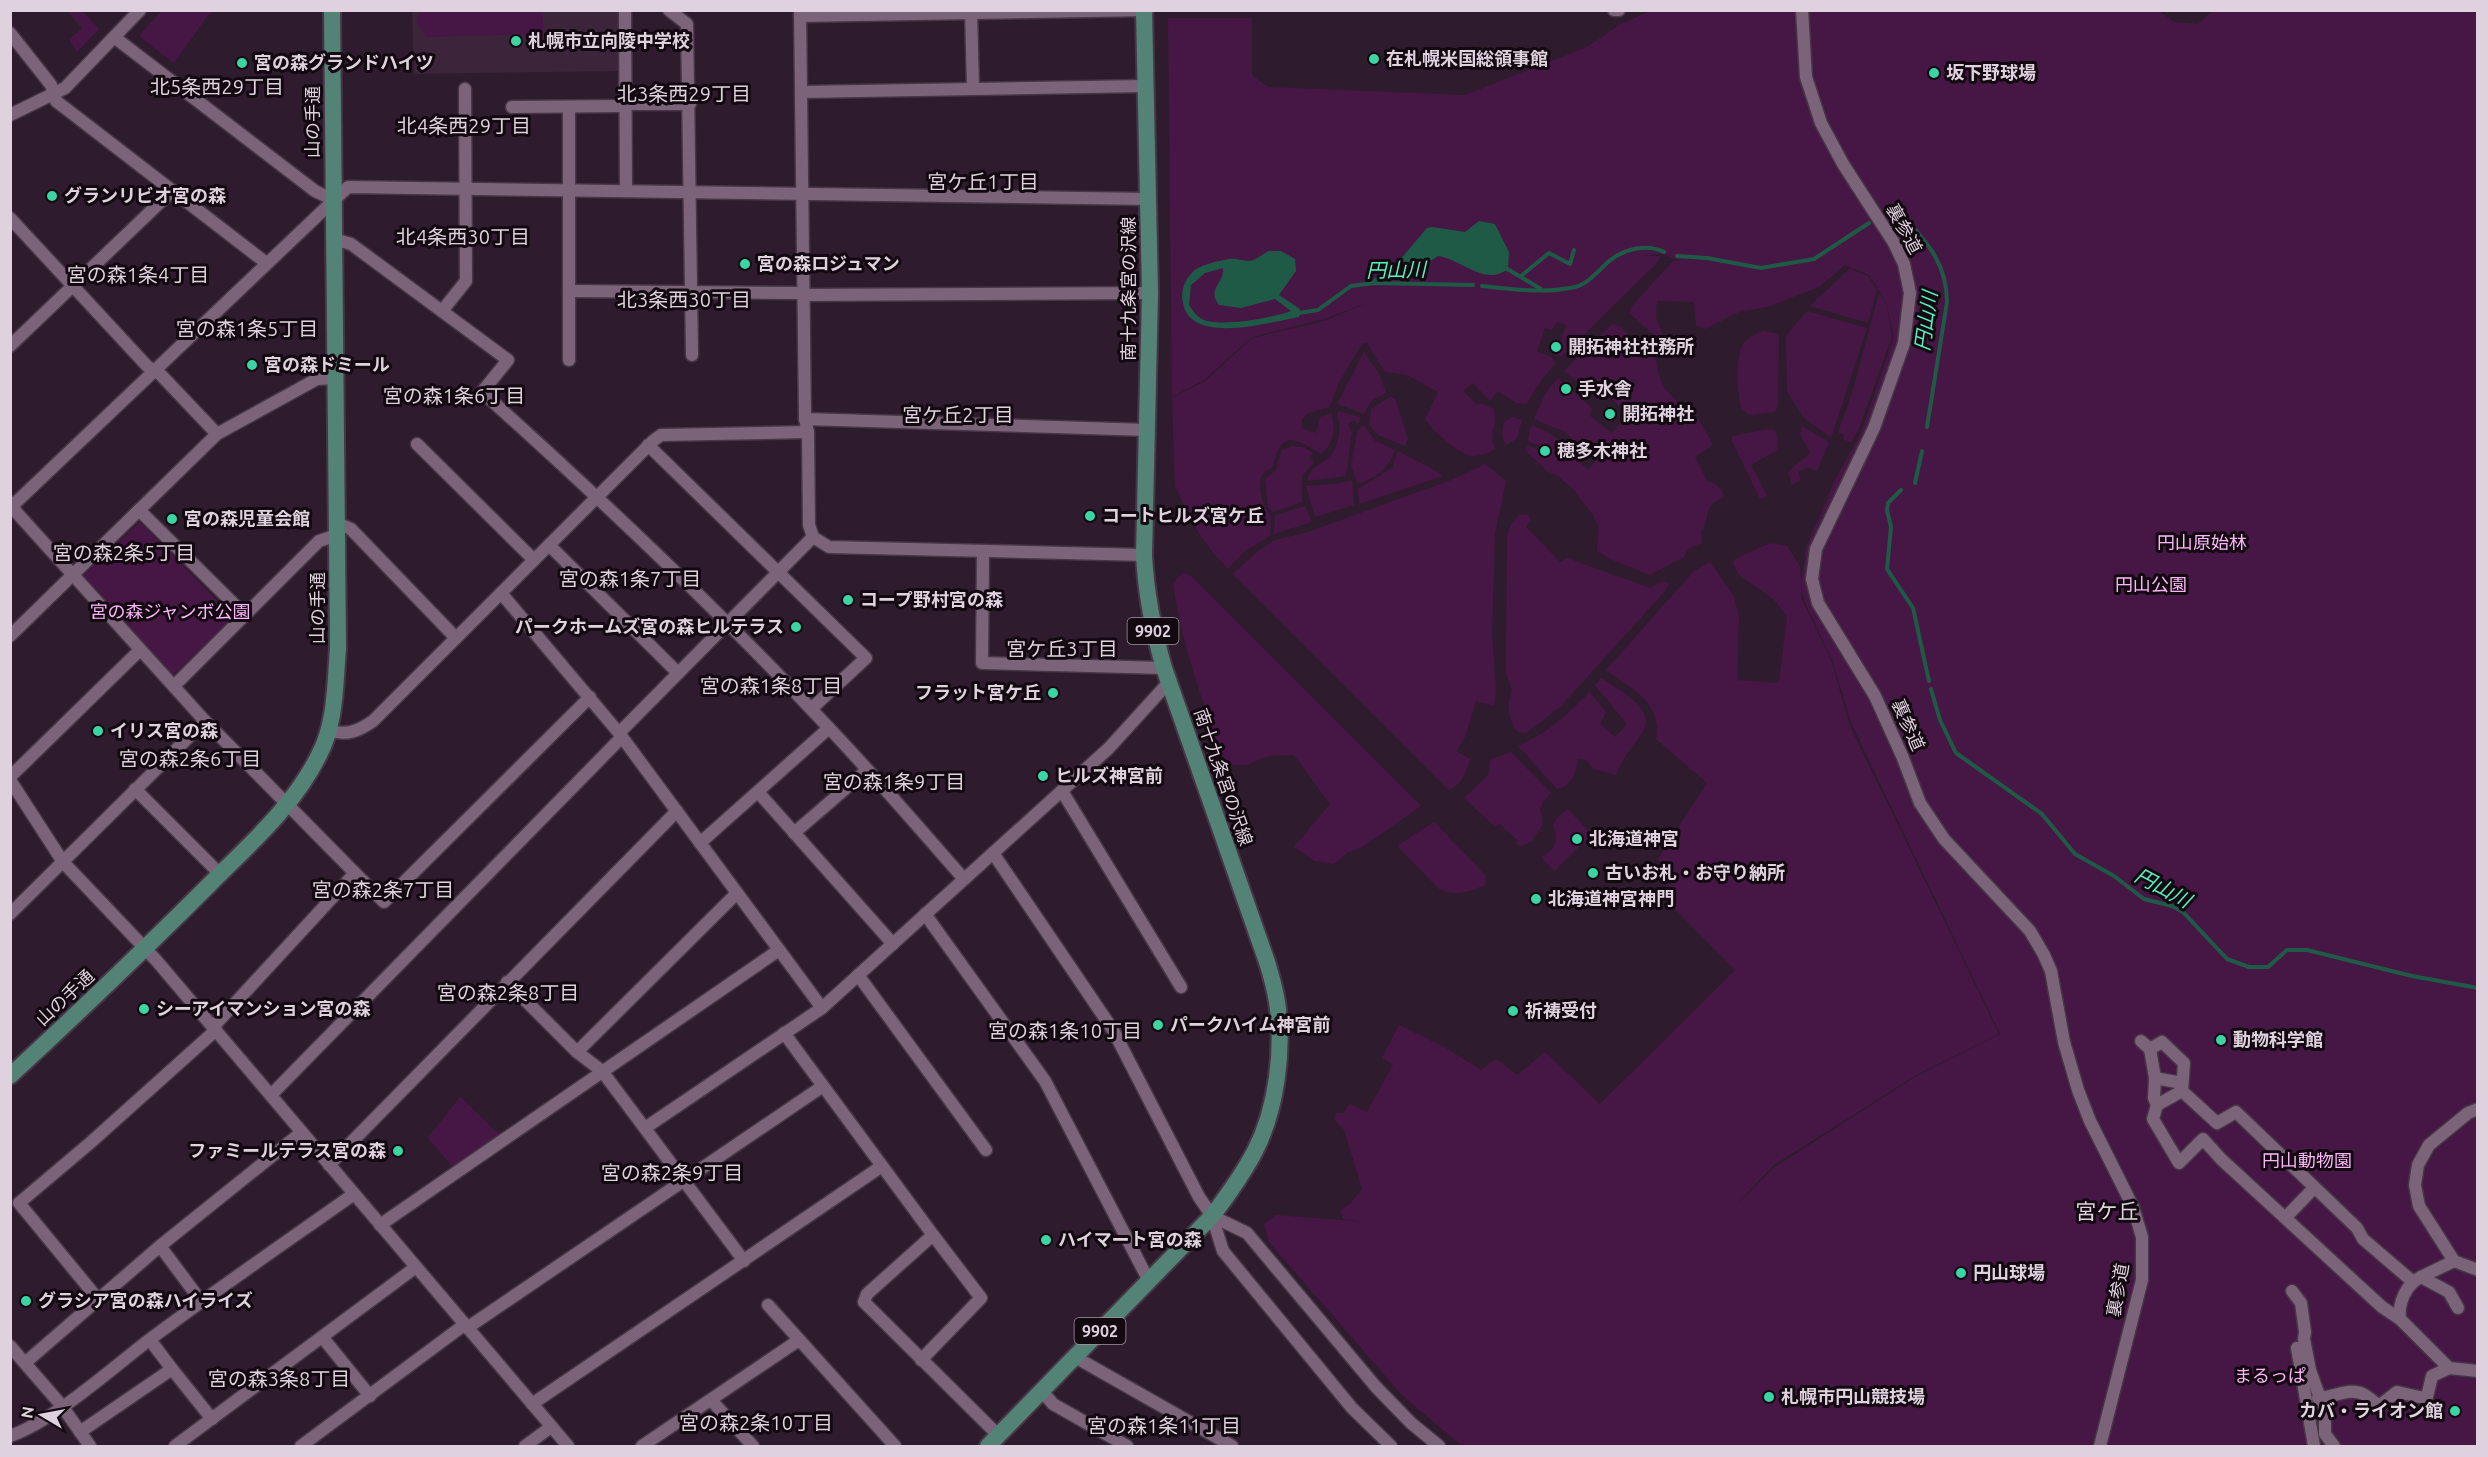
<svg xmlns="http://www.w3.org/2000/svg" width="2488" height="1457" viewBox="0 0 2488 1457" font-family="Ubuntu,'Noto Sans JP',sans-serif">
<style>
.built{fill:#3c243b}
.green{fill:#461744}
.water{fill:#1e5a46;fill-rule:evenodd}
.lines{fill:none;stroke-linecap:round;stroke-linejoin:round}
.stream{stroke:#1e5a46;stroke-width:4}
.minor-casing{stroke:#463646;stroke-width:15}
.major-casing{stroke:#463646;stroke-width:20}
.minor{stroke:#7b6479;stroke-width:12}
.major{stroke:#538277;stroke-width:16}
.poi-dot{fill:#3bd4a4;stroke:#120911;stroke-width:2}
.labels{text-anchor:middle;stroke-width:6;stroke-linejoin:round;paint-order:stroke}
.shield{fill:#120911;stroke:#a295a0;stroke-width:1.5}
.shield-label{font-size:16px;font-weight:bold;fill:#dfd1de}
.poi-label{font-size:18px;font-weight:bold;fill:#dfd1de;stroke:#120911;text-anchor:start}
.street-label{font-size:18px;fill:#dfd1de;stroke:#120911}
.park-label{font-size:18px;fill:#fdb6f9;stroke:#120911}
.neighbourhood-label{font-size:20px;fill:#dfd1de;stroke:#120911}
.water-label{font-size:20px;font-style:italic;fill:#58f1be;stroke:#120911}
.quarter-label{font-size:21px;fill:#dfd1de;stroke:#120911}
</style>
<rect width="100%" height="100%" fill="#2f1b2e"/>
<!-- built -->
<polygon class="built" points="412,11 619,11 619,71 414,74"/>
<!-- green -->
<g class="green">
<polygon points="163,10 211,11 174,63 140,37 142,32"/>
<path d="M 2158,10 L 2174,22 L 2198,24 L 2213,10 L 2477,11 L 2477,1446 L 1462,1446 L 1402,1395 L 1269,1242 L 1264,1224 L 1276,1215 L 1366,1222 L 1343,1219 L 1340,1210 L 1350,1204 L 1362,1189 L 1344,1130 L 1335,1120 L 1336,1113 L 1343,1113 L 1350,1104 L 1367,1112 L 1393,1065 L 1382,1058 L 1399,1025 L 1444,1047 L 1481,1070 L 1496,1059 L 1517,1075 L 1545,1052 L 1600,1104 L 1735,970 L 1661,895 L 1675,879 L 1658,859 L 1707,783 L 1656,739 C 1663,703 1632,689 1606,670 L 1694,571 L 1710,562 L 1734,597 L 1739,617 L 1737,680 L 1779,683 L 1787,616 L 1774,600 L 1738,574 L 1733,563 L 1735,559 L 1770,543 L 1787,546 L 1800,566 L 1802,600 L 1831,660 L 1850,726 L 1999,1034 L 1918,1074 L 1774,1165 L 1732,1209 L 1775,1167 L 1918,1075 L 2000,1034 L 1852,725 L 1832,660 L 1804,600 L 1801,582 L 1806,548 L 1835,480 L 1861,433 L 1894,337 L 1886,302 L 1869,275 L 1845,265 L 1819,287 L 1768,307 L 1739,312 L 1705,329 L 1696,325 L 1694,302 L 1657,301 L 1656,317 L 1663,337 L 1662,342 L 1629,313 L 1632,306 L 1673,261 L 1682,261 L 1661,254 L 1642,256 L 1661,256 L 1655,265 L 1561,357 L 1557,353 L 1566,325 L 1557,322 L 1552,330 L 1545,328 L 1537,351 L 1551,357 L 1556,362 L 1536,388 L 1527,404 L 1516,403 L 1498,391 L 1490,401 L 1473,383 L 1463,391 L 1477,405 L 1481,403 L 1494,409 C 1499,424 1486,435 1496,449 C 1489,452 1481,456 1473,456 C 1460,456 1432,430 1425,419 L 1438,392 L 1407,375 L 1385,372 L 1367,343 L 1362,344 L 1338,384 L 1330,407 L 1308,413 L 1302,419 L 1301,428 L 1316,433 L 1320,417 L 1331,413 C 1336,428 1334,444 1321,454 C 1294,437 1281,430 1272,468 C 1268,470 1263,472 1261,478 C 1258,488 1263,509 1271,515 L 1270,536 L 1245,551 L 1228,569 L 1213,553 L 1199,533 L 1175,487 L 1172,398 L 1205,381 L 1252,338 L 1324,321 L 1369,302 L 1324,319 L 1252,337 L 1204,380 L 1172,397 L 1168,18 L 1252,18 L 1252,75 L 1268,87 L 1465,95 L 1587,47 L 1621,24 L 1650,11 Z"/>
<polygon points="68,11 82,11 99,29 77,52 69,39 82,29"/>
<polygon points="417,11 543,11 543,32 537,34 426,37 417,22"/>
<polygon points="1850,268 1868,276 1877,290 1868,323 1810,306"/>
<polygon points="1879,293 1886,302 1892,337 1858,431 1851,442 1844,440 1844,435 1838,432 1852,393"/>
<polygon points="1807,311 1867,328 1831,438 1804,418 1787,391 1786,336"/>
<path d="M 1612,324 L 1619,326 L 1656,359 C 1660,398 1676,395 1698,420 C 1704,427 1708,437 1713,445 L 1695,457 L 1707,481 C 1717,483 1721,488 1724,497 C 1700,508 1712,517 1701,531 L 1702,543 L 1688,549 L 1684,557 L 1650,575 L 1610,559 L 1597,551 L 1599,528 L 1593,515 L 1573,489 L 1558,476 L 1548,472 L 1525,450 L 1528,445 L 1546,454 L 1549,450 L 1528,441 L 1531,425 C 1551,432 1562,440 1576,456 L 1575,458 L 1588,470 L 1597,460 L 1585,447 L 1583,449 L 1565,432 L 1534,419 L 1545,394 L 1558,378 L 1593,409 L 1589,415 L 1612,433 L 1629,413 L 1605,394 L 1599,399 L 1564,371 Z"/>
<path d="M 1764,331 L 1779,334 L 1778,404 L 1775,412 L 1750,415 L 1741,409 C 1738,393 1734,356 1744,343 C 1749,337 1757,333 1764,331 Z"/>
<polygon points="1364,352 1380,375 1386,393 1371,401 1364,414 1337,404"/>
<polygon points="1390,397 1395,399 1408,439 1405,446 1378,435 1369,425 1371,409"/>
<path d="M 1338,411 L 1359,417 L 1361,420 L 1357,424 L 1354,420 L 1348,424 L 1352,431 L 1346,476 L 1308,481 C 1308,468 1321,465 1330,456 C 1339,446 1342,427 1337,415 Z"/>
<path d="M 1512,417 L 1522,420 L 1517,439 L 1506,445 C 1501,437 1502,432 1504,422 Z"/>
<path d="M 1364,425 L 1375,441 L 1395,450 C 1387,471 1378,476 1358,484 L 1351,466 L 1357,432 Z"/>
<polygon points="1802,426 1829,442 1817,471 1808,467 1798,472 1801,480 1792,485 1788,472 1810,453 1800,434"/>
<polygon points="1768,429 1775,430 1778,439 1777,450 1751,465 1767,496 1760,499 1732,441 1732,436"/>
<polygon points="1291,446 1303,447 1313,453 1309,458 1314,462 1302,476 1302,502 1273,512 1268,507 1265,479 1276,470 1281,451"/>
<path d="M 1398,451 C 1413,459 1429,466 1443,476 L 1359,504 L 1358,489 L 1392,468 Z"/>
<path d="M 1485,464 L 1506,481 L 1495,534 L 1492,634 L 1496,691 L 1494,706 L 1476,701 L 1465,737 L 1456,751 L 1470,759 C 1467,770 1461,786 1449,790 L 1233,574 L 1258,551 L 1275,540 L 1308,532 L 1454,479 Z"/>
<polygon points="1352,480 1354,505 1315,517 1306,486 1340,483"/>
<polygon points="1305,506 1312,522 1274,534 1275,515"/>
<path d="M 1520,514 L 1528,515 L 1531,520 L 1526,527 L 1560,562 L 1567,558 L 1650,588 L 1664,581 L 1669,584 L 1666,590 L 1559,708 L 1526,733 L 1518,732 C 1508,720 1506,705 1512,690 L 1506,673 L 1507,535 L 1511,525 Z"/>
<polygon points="140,522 233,617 173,675 81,577"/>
<path d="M 1183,573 L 1191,576 L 1421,806 L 1361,848 L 1348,852 L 1334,864 L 1315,861 L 1294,847 L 1330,804 L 1294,755 L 1268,756 L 1247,765 L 1225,765 C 1204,705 1182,646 1173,583 Z"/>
<path d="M 1601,678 C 1616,688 1657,708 1643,731 C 1633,748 1623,755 1616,775 L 1594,769 L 1586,760 L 1578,759 C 1576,772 1571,787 1557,789 L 1518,746 C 1548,733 1568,714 1590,692 L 1606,712 L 1600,724 L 1615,737 L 1627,724 L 1595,685 Z"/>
<path d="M 1511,752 L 1551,793 L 1543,802 L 1540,810 C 1545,823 1542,828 1533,838 L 1533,841 L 1521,846 L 1516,844 L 1517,840 L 1499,823 L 1495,827 L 1464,798 L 1488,775 L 1490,760 Z"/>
<path d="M 1568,809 L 1592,835 L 1554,871 L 1541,857 C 1553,852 1561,840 1553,826 L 1557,818 Z"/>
<path d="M 1434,822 L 1486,876 L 1485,885 C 1467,892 1457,897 1439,889 L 1397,846 Z"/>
<polygon points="460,1097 501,1136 453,1167 428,1138"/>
</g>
<!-- water -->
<g class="water">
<path d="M 1479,221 L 1495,224 L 1509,252 L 1508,269 C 1484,287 1462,259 1438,256 L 1425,265 L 1393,268 L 1427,228 L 1432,227 L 1465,232 Z"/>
<path d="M 1268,251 L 1281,251 L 1295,259 L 1296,271 L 1279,295 L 1300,309 L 1299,317 C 1270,322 1191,346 1183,303 C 1180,291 1185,278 1195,270 C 1203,264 1219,261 1229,259 C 1235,258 1242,261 1248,261 C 1254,261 1262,255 1268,251 ZM 1223,268 C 1225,284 1206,288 1219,305 L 1241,308 L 1275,299 L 1291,311 C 1272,318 1219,328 1202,319 C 1196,316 1193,311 1189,305 L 1191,285 L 1205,273 Z"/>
</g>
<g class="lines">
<!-- stream -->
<g class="stream">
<path d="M 1889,210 L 1894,206 C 1921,237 1947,258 1947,302 L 1927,427"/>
<polyline points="1677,256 1707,258 1761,268 1814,259 1869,223"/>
<polyline points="1504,267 1541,289"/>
<polyline points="1521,276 1549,253 1570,264 1574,250"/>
<polyline points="1374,282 1387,269 1397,266"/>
<path d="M 1482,286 C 1512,289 1545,294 1575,287 C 1588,284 1598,271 1608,262 C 1623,249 1647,243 1664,252"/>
<polyline points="1295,310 1299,313 1318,310 1351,286 1374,283 1473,285"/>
<polyline points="1915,483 1922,451"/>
<polyline points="1901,490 1888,503 1887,510 1891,527 1887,569 1913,608 1929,681"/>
<polyline points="1931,689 1940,720 1956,753 2042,814 2075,854 2114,876 2144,899 2172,906 2183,912 2227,959 2249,967 2268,967 2287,950 2307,950 2412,976 2478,988"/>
</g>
<defs>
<g id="minor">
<polyline points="625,10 626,191"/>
<polyline points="669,10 687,24 692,355"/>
<polyline points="800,10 805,419 808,432 809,525 813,537 829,547 1144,555"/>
<polyline points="971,10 973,88"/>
<polyline points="1614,10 1619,10"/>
<polyline points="1802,10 1806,77 1821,123 1843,164 1894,243 1904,264 1910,293 1904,343 1874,428 1816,549 1812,579 1818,603 1875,696 1903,758 1920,803 1944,839 2030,931 2044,955 2051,971 2064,1042 2078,1090 2090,1121 2133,1207 2142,1237 2142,1280 2100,1446"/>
<polyline points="800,16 1147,10"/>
<polyline points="10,33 51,85 56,101 265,262"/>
<polyline points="114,37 315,191 334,200 348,187 1148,199"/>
<polyline points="801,92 1145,86"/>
<polyline points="626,104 690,104"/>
<polyline points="512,107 626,106"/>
<polyline points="10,115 65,88 140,10"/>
<polyline points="10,218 147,366 161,375 217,434"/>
<path d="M 334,239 L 351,244 L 508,360 L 482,392 C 601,499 718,609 828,727 C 875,776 919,828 964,879"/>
<polyline points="569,291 803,293"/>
<polyline points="803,295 1150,293"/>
<polyline points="442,311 466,281 465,89"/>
<polyline points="10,346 172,191"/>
<polyline points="569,360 569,107"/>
<polyline points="805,419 1147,430"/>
<polyline points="417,444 534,560"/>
<polyline points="648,445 866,658 811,709"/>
<polyline points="10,502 17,513 205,721 355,873"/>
<polyline points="10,508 334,200"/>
<polyline points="139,510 245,615"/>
<polyline points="337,523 351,529 456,638"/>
<polyline points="549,545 678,673"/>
<polyline points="983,551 982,663 1164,668"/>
<polyline points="501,593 619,733 822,1008"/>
<polyline points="10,636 217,434 317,379 335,378"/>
<polyline points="174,686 319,541 337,535"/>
<path d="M 329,731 C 348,735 357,732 373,721 L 653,441 L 661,435 L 808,432"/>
<polyline points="619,733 813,537"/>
<polyline points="10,777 140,650"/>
<polyline points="10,780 63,862 156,960 568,1446"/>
<polyline points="135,789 220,874"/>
<polyline points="1062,791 1181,987"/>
<polyline points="758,792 893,944"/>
<polyline points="794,833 867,770"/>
<polyline points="700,843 829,728"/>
<polyline points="993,853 1113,1030 1199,1197 1212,1216 1223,1251 1352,1408 1391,1446"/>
<polyline points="10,914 205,721"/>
<polyline points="925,914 1045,1081 1149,1281"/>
<polyline points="858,975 986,1150"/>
<polyline points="507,982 577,1052 602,1071 744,1261"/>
<polyline points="213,1027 355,873 384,902 590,697"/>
<polyline points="784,1033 933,1235 867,1294 864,1302 999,1436"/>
<polyline points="2141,1041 2150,1049 2162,1042 2184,1063 2182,1091 2217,1123 2236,1112 2357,1228 2363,1239 2412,1281"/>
<polyline points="2150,1049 2155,1078 2154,1098 2157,1105 2153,1119 2179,1163 2203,1139 2221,1159 2382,1307 2400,1319"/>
<polyline points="577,1052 737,893"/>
<polyline points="2155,1078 2182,1083"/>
<polyline points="271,1095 622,737"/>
<polyline points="2157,1105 2182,1091"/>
<polyline points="2478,1109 2468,1113 2429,1145 2418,1165 2415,1185 2419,1206 2454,1261 2478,1270"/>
<polyline points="645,1128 822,1008 1109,748 1169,682"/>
<polyline points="329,1165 677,811"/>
<polyline points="1212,1216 1247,1233 1376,1387 1411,1423 1439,1446"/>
<polyline points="2286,1217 2313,1189"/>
<polyline points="380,1225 779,950"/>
<polyline points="160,1246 201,1301"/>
<polyline points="2421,1277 2454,1261"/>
<polyline points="2292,1291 2301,1303 2305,1332 2304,1339 2310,1370 2325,1412 2325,1434 2334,1446"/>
<polyline points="98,1299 19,1203 90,1143 216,1030"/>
<polyline points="768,1305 895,1446"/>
<path d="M 2458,1308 L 2449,1292 L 2421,1277 C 2406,1284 2398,1303 2400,1319 L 2449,1368 L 2478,1371"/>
<polyline points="467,1328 823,1086"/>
<polyline points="323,1338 370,1396"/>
<polyline points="150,1340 172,1369"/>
<polyline points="10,1346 62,1406 90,1446"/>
<polyline points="2297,1348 2314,1446"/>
<polyline points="1075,1357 1232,1446"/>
<polyline points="921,1360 981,1298 933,1235"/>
<polyline points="26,1362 160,1246 302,1132"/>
<polyline points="1042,1391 1053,1404 1127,1446"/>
<path d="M 2318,1398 C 2332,1398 2350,1387 2363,1394 C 2369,1397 2374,1402 2379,1406 L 2397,1392 L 2424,1398 L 2427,1397 L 2432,1376 L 2449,1368"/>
<polyline points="711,1400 753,1446"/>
<polyline points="532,1404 882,1166"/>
<polyline points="80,1432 172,1369 212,1419"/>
<path d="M 10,1436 C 55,1420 111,1369 149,1340 C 216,1290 286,1242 354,1194"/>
<polyline points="175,1446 416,1267"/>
<polyline points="301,1446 464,1325"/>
<polyline points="525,1446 551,1427"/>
<polyline points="642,1446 799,1340"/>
</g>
<g id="major">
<path d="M 10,1076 C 78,1013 145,949 211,883 C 250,844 294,806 319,755 C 336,723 335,684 338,648 L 332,10"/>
<path d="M 988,1446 L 1212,1216 C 1228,1195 1243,1174 1255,1151 C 1277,1108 1284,1049 1277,1002 C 1275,989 1271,975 1267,962 L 1164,668 C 1153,630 1146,594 1144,555 L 1150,293 L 1144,10"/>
</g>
</defs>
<!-- minor casing -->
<use href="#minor" class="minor-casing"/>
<!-- major casing -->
<use href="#major" class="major-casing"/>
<!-- minor -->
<use href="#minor" class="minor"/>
<!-- major -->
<use href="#major" class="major"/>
</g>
<!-- markers -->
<g class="poi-dot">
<circle cx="516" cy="41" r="6"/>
<circle cx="1374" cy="59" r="6"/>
<circle cx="242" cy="63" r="6"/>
<circle cx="1934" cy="73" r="6"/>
<circle cx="52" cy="196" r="6"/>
<circle cx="745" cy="264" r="6"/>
<circle cx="1556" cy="347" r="6"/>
<circle cx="252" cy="365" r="6"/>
<circle cx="1566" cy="389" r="6"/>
<circle cx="1610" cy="414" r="6"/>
<circle cx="1545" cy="451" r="6"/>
<circle cx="1090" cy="516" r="6"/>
<circle cx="172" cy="519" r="6"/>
<circle cx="848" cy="600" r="6"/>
<circle cx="796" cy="627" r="6"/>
<circle cx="1053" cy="693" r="6"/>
<circle cx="98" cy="731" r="6"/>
<circle cx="1043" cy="776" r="6"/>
<circle cx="1577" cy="839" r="6"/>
<circle cx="1593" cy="873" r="6"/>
<circle cx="1536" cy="899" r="6"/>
<circle cx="144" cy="1009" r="6"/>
<circle cx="1513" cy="1011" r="6"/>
<circle cx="1158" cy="1025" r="6"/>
<circle cx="2221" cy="1040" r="6"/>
<circle cx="398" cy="1151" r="6"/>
<circle cx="1046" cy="1240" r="6"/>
<circle cx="1961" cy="1273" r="6"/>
<circle cx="26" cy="1301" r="6"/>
<circle cx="1769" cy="1397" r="6"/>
<circle cx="2455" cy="1411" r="6"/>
</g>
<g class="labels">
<!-- shield labels -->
<g class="shield">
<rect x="1127.5" y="618" width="51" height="26" rx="4.5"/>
<rect x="1074.5" y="1318" width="51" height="26" rx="4.5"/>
</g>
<g class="shield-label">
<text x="1153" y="637">9902</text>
<text x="1100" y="1337">9902</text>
</g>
<!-- poi labels -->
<g class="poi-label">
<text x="528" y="47">札幌市立向陵中学校</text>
<text x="1386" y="65">在札幌米国総領事館</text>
<text x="254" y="69">宮の森グランドハイツ</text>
<text x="1946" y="79">坂下野球場</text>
<text x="64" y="202">グランリビオ宮の森</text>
<text x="757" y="270">宮の森ロジュマン</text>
<text x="1568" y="353">開拓神社社務所</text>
<text x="264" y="371">宮の森ドミール</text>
<text x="1578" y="395">手水舎</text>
<text x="1622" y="420">開拓神社</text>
<text x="1557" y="457">穂多木神社</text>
<text x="1102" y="522">コートヒルズ宮ケ丘</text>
<text x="184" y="525">宮の森児童会館</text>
<text x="860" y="606">コープ野村宮の森</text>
<text x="784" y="633" text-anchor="end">パークホームズ宮の森ヒルテラス</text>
<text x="1041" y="699" text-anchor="end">フラット宮ケ丘</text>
<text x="110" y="737">イリス宮の森</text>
<text x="1055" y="782">ヒルズ神宮前</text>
<text x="1589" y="845">北海道神宮</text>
<text x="1605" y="879">古いお札・お守り納所</text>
<text x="1548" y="905">北海道神宮神門</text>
<text x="156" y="1015">シーアイマンション宮の森</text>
<text x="1525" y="1017">祈祷受付</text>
<text x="1170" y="1031">パークハイム神宮前</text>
<text x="2233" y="1046">動物科学館</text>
<text x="386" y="1157" text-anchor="end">ファミールテラス宮の森</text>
<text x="1058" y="1246">ハイマート宮の森</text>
<text x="1973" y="1279">円山球場</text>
<text x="38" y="1307">グラシア宮の森ハイライズ</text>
<text x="1781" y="1403">札幌市円山競技場</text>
<text x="2443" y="1417" text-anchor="end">カバ・ライオン館</text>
</g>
<!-- street labels -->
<g class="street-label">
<text transform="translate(313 122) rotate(-90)" y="6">山の手通</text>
<text transform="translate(1904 229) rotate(61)" y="6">裏参道</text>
<text transform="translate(1129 289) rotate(-90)" y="6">南十九条宮の沢線</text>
<text transform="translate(318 608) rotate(-90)" y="6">山の手通</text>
<text transform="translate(1908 725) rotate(66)" y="6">裏参道</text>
<text transform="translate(1223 777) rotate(71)" y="6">南十九条宮の沢線</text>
<text transform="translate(65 998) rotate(-43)" y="6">山の手通</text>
<text transform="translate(2118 1290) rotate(-80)" y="6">裏参道</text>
</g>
<!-- park labels -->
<g class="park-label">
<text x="2202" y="549">円山原始林</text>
<text x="2151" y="591">円山公園</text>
<text x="170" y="618">宮の森ジャンボ公園</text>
<text x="2307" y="1167">円山動物園</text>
<text x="2270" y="1382">まるっぱ</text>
</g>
<!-- neighbourhood labels -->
<g class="neighbourhood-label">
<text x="217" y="94">北5条西29丁目</text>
<text x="684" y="101">北3条西29丁目</text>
<text x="464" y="133">北4条西29丁目</text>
<text x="983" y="189">宮ケ丘1丁目</text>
<text x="463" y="244">北4条西30丁目</text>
<text x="138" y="282">宮の森1条4丁目</text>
<text x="684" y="307">北3条西30丁目</text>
<text x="247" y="336">宮の森1条5丁目</text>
<text x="454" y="403">宮の森1条6丁目</text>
<text x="958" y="422">宮ケ丘2丁目</text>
<text x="124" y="560">宮の森2条5丁目</text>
<text x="630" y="586">宮の森1条7丁目</text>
<text x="1062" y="656">宮ケ丘3丁目</text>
<text x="771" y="693">宮の森1条8丁目</text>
<text x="190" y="766">宮の森2条6丁目</text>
<text x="894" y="789">宮の森1条9丁目</text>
<text x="383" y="897">宮の森2条7丁目</text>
<text x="508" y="1000">宮の森2条8丁目</text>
<text x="1065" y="1038">宮の森1条10丁目</text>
<text x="672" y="1180">宮の森2条9丁目</text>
<text x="279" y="1386">宮の森3条8丁目</text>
<text x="756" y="1430">宮の森2条10丁目</text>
<text x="1164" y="1433">宮の森1条11丁目</text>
</g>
<!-- water labels -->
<g class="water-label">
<text transform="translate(1396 270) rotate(-1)" y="7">円山川</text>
<text transform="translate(1926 321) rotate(-82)" y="7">円山川</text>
<text transform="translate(2163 888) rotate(28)" y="7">円山川</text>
</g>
<!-- quarter labels -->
<g class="quarter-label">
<text x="2107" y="1219">宮ケ丘</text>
</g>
</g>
<!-- border -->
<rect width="2488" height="1457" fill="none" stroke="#dfd1de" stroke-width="24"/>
<!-- north arrow -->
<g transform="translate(42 1415) rotate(280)" stroke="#120911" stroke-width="4.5" paint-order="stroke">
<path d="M0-4.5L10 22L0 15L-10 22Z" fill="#dfd1de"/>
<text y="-9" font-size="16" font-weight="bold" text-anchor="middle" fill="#dfd1de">N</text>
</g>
</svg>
